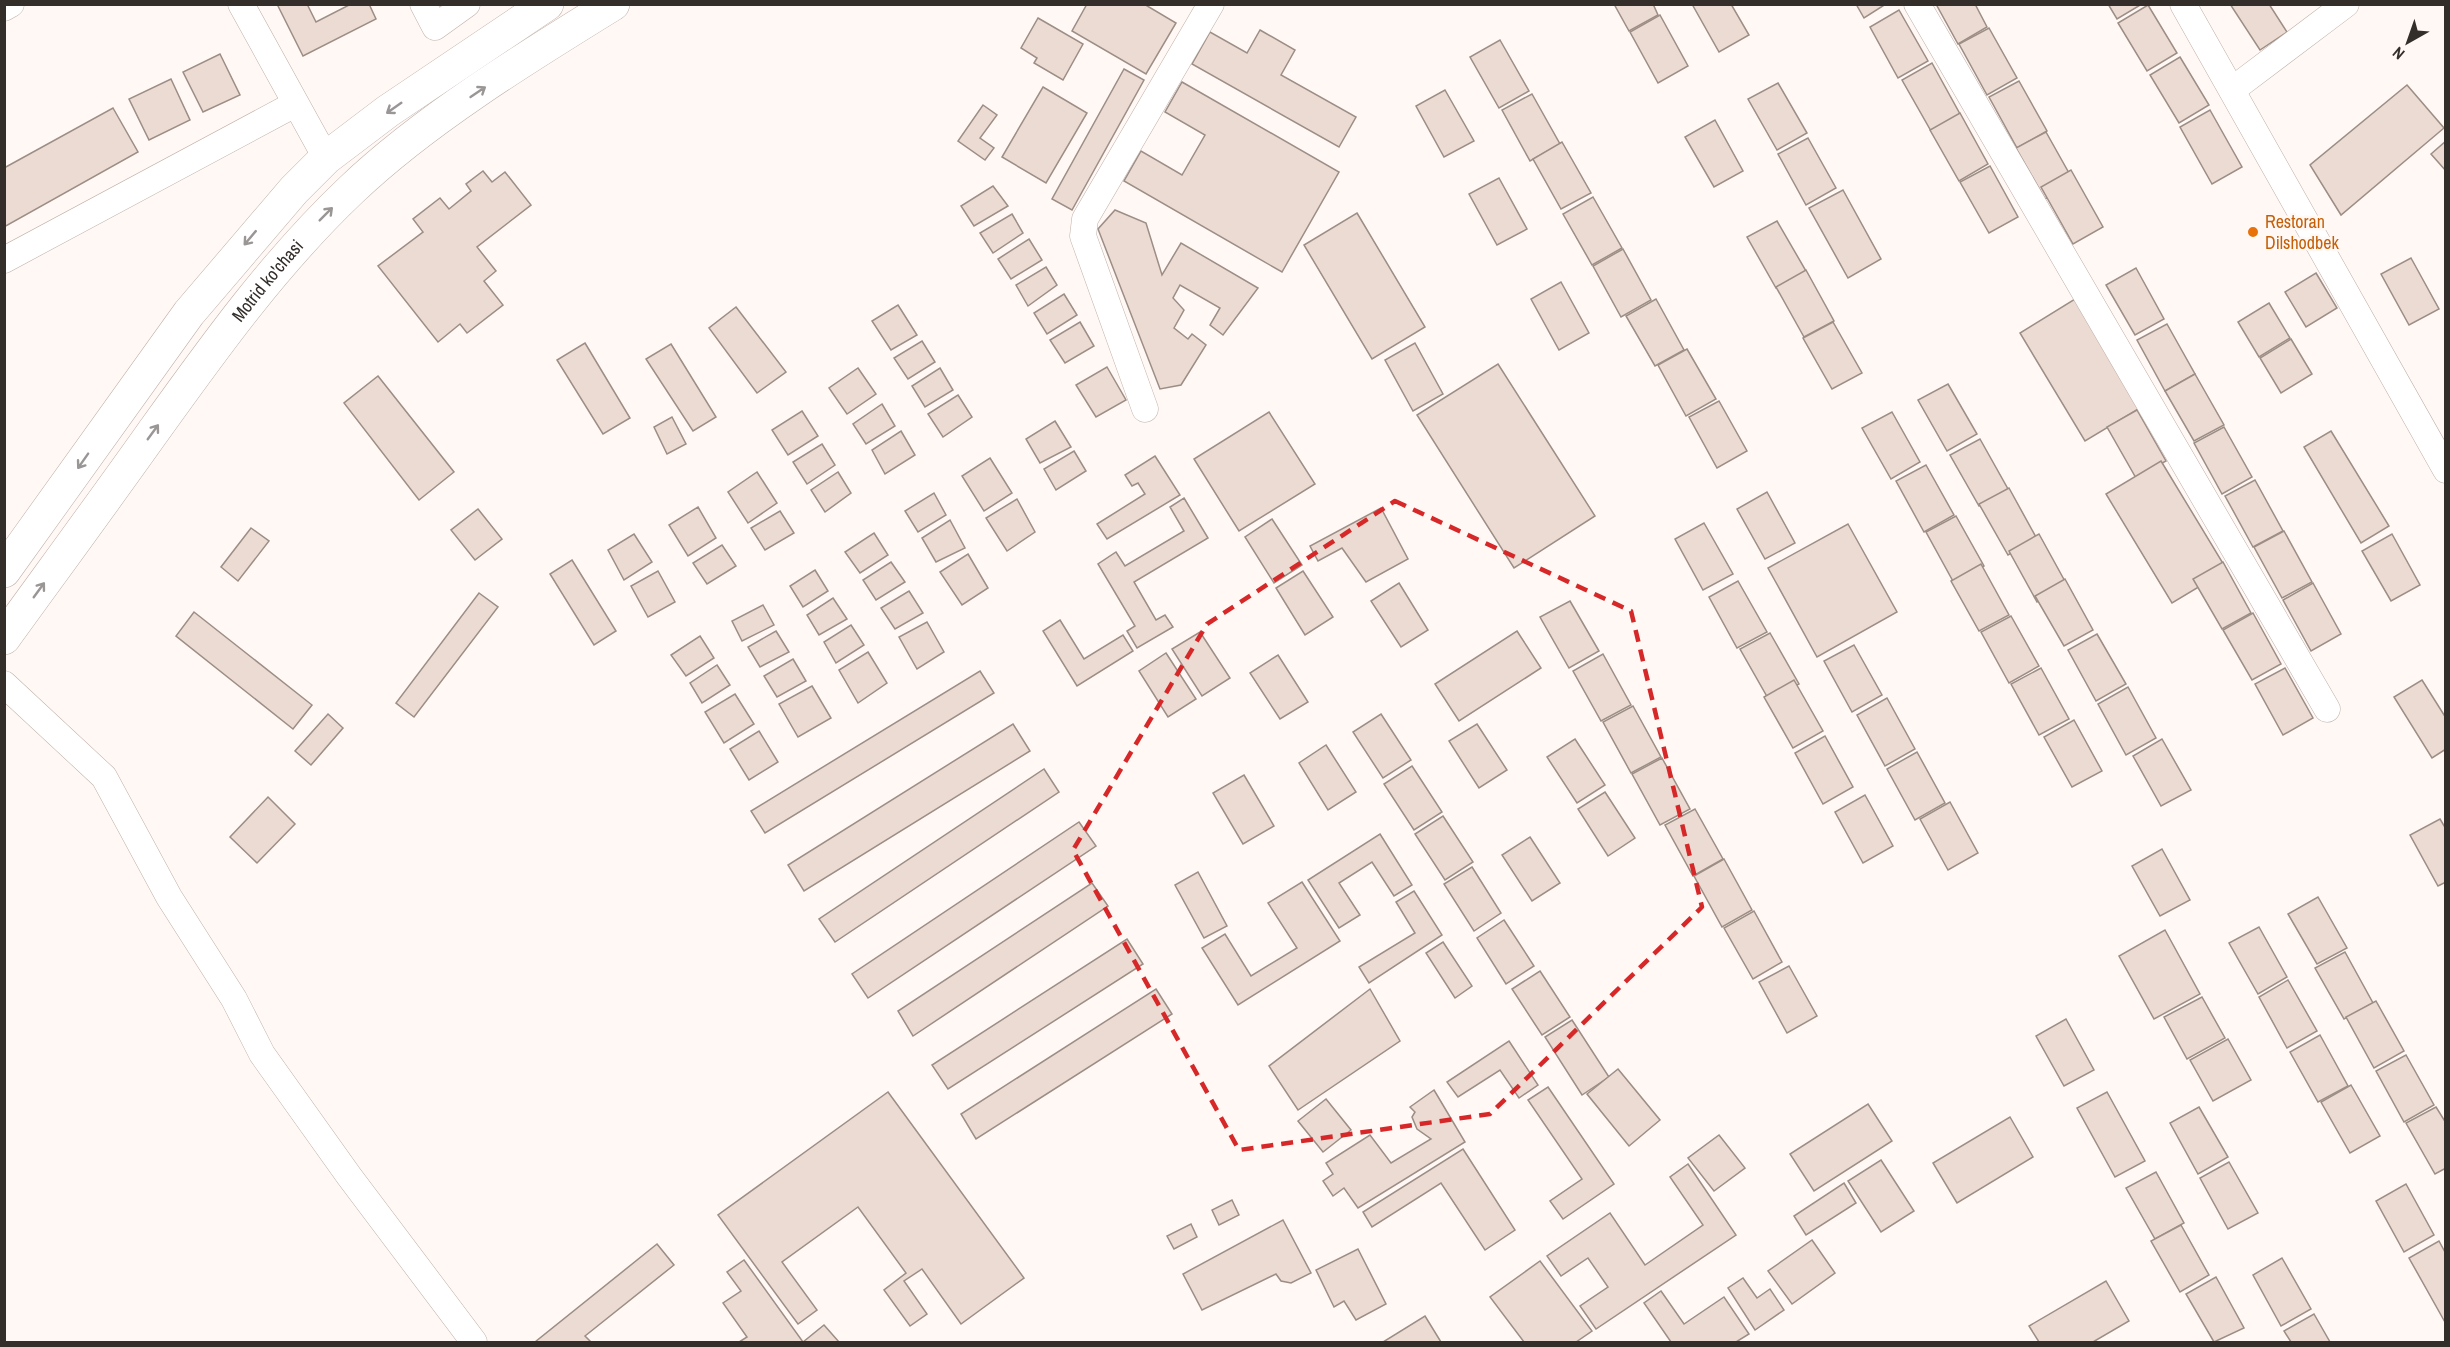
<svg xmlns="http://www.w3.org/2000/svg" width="2450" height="1347" viewBox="0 0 2450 1347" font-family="'Archivo Narrow',sans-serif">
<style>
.building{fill:#ebdbd3;stroke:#9c8d85;stroke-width:1.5}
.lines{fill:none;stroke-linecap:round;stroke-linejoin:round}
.minor-casing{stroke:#bfafa7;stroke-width:27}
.major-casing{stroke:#bfafa7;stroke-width:34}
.minor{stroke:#fff;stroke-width:26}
.major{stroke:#fff;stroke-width:33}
.oneway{stroke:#9a9695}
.marked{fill:none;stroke:#d62828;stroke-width:4.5;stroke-dasharray:12 8;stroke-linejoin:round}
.food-dot{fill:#e8710a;stroke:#fff8f5;stroke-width:2}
.labels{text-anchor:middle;stroke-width:5;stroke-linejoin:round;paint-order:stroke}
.food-label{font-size:18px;fill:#c56008;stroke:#fff8f5;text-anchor:start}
.street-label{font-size:18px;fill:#342e2b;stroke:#fff8f5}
</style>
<rect width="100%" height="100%" fill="#fff8f5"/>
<!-- building -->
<g class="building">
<polygon points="277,4 307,4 316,22 351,4 369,4 376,19 303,56"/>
<polygon points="1087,4 1144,4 1176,23 1146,74 1072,31"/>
<polygon points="1614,4 1653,4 1658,15 1629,31"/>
<polygon points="1692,4 1731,4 1749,35 1719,52"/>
<polygon points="1856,4 1886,4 1864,18"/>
<polygon points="1936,4 1975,4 1987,27 1958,44"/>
<polygon points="2108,4 2142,4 2117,19"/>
<polygon points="2230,4 2269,4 2287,32 2260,50"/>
<polygon points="2148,5 2177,53 2147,71 2118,23"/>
<polygon points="1899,10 1928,61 1898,78 1870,27"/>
<polygon points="1660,15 1688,66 1658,83 1630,32"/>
<polygon points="1038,18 1083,44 1063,80 1034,63 1037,58 1021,48"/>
<polygon points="1989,28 2017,78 1987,95 1959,44"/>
<polygon points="1260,30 1295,50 1281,75 1356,117 1339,147 1192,64 1210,32 1247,53"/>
<polygon points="1500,40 1529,91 1499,108 1470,57"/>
<polygon points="220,54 240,95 203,112 183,72"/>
<polygon points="2180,57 2209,105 2179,123 2150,75"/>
<polygon points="1932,63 1960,114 1931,131 1902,80"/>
<polygon points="1124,69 1144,80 1072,210 1052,199"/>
<polygon points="171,79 190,120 149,140 129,99"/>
<polygon points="2019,81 2047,131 2017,148 1989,97"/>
<polygon points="1182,82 1339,172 1282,272 1124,181 1141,151 1182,175 1205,135 1165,112"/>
<polygon points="1778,83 1807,133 1777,150 1748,99"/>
<polygon points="2407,85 2444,128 2341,215 2310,165"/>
<polygon points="1043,87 1087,113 1046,183 1002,157"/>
<polygon points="1445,90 1474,141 1444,157 1416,106"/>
<polygon points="1532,94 1560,144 1530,161 1502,110"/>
<polygon points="983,105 997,115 980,138 994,148 985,160 958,141"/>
<polygon points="113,108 138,152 4,227 4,168"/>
<polygon points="2210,110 2242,167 2212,184 2180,127"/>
<polygon points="1960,113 1988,164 1959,181 1930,130"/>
<polygon points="1715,120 1743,171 1714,187 1685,137"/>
<polygon points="2046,132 2074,182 2045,199 2016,148"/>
<polygon points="1808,138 1836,188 1806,205 1778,154"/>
<polygon points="2446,141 2446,171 2431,154"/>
<polygon points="1562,142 1591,193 1561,209 1533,159"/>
<polygon points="1990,166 2018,217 1989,233 1960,182"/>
<polygon points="2071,170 2103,227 2073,244 2041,187"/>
<polygon points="483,171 492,182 505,172 531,205 477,247 496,271 484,281 503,305 467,333 460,324 438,342 378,266 423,232 413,219 440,198 449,209 471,191 466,184"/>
<polygon points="1499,178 1527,229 1497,245 1469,194"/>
<polygon points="993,186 1008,206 974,226 961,206"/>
<polygon points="1843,190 1881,259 1848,278 1809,208"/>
<polygon points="1593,197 1622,248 1592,265 1563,214"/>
<polygon points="1115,210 1146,223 1162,275 1181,243 1258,288 1223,335 1210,325 1220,308 1180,285 1173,298 1184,310 1174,328 1188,339 1192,334 1206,345 1181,385 1160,389 1098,229"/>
<polygon points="1357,213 1425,327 1372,359 1304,245"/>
<polygon points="1012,214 1023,233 993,253 980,233"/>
<polygon points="1777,221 1806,271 1776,288 1747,237"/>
<polygon points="1029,239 1042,260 1011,279 998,259"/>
<polygon points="1623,249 1651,300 1621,317 1593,266"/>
<polygon points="2411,258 2439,309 2409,325 2381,274"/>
<polygon points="1046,267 1057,285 1028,306 1016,285"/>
<polygon points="2136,268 2164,319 2135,335 2106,285"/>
<polygon points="1806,270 1834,321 1804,337 1776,287"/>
<polygon points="2316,273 2337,308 2306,327 2285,292"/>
<polygon points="1561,282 1589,333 1559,350 1531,299"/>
<polygon points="1064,294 1077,315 1047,334 1034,313"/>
<polygon points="1656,299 1684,350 1655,366 1626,316"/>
<polygon points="2075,299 2140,408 2085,441 2020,333"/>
<polygon points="2269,303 2290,338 2259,357 2238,322"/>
<polygon points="898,305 917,335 891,350 872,321"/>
<polygon points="736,307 786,372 757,393 709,328"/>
<polygon points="1080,322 1094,346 1065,363 1050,340"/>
<polygon points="1833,322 1862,373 1832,389 1803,338"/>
<polygon points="2167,324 2195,374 2165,391 2137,340"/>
<polygon points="2291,339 2312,374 2281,393 2260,358"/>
<polygon points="922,341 935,362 908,379 894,358"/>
<polygon points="585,343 630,418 603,434 557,360"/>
<polygon points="1415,343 1443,394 1413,411 1385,360"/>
<polygon points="671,344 716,417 693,431 646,359"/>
<polygon points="1687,349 1716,399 1686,416 1658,365"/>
<polygon points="1498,364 1595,516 1514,568 1417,415"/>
<polygon points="1107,367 1126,400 1096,417 1076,385"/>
<polygon points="858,368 876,394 847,414 829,388"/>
<polygon points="940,368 953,390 925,407 912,386"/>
<polygon points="2195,374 2224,425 2194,441 2165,391"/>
<polygon points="378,376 454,472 419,500 344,403"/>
<polygon points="1948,384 1977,434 1947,451 1918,400"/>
<polygon points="958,395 972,417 943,437 928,414"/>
<polygon points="1719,401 1747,451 1717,468 1689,417"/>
<polygon points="882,404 895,426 866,444 853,424"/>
<polygon points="2137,410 2166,461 2136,478 2107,427"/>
<polygon points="802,411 818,436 788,455 772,430"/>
<polygon points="1269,412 1315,484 1239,531 1194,459"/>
<polygon points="1892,412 1920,462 1891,479 1862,428"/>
<polygon points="672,417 686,444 667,454 654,427"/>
<polygon points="1055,421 1071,447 1040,463 1026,439"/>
<polygon points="2224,427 2252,477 2222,494 2194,443"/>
<polygon points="901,431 915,455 885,474 872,450"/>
<polygon points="2331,431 2389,526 2361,543 2304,447"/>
<polygon points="1980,439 2008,489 1979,506 1950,455"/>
<polygon points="822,444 835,465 807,484 793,462"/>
<polygon points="1074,451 1086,471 1056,490 1044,469"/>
<polygon points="1155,456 1180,495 1107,539 1097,524 1145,494 1138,483 1132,486 1125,475"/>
<polygon points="990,458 1012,493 984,511 962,476"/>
<polygon points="2161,461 2227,570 2172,603 2106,494"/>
<polygon points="1926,465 1954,515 1924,532 1896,481"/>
<polygon points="757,472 777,503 748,523 728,492"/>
<polygon points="838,472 851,493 825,512 811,490"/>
<polygon points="2255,480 2283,531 2253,547 2225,496"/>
<polygon points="2009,488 2037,539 2008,555 1979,504"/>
<polygon points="1767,492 1795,543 1765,559 1737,509"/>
<polygon points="934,493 946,515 918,532 905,511"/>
<polygon points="1184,498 1208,538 1134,582 1156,620 1165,615 1173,627 1137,648 1127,631 1135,626 1098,564 1116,552 1125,566 1184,531 1170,507"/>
<polygon points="1017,499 1035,532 1007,551 986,518"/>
<polygon points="698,507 716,538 688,556 669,525"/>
<polygon points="1381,508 1408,559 1366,582 1342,548 1318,561 1310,546"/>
<polygon points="478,509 502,539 475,560 451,530"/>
<polygon points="780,511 794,533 765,550 751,528"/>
<polygon points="1956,516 1984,566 1954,583 1926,532"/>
<polygon points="1272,519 1302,565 1274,583 1245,537"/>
<polygon points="950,520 965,548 936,562 922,538"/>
<polygon points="1704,523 1733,574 1703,590 1675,539"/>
<polygon points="1848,524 1897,612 1817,657 1768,568"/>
<polygon points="251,528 269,541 238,581 221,567"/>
<polygon points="2284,531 2312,582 2282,598 2254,547"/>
<polygon points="874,533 888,555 860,573 845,552"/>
<polygon points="634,534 652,562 624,580 608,550"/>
<polygon points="2039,534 2067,585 2037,602 2009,551"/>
<polygon points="2392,534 2420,585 2391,601 2362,551"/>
<polygon points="722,545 736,566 707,584 693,563"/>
<polygon points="968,554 988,588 962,605 940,572"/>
<polygon points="572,560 616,631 594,645 550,574"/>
<polygon points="891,562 905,582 876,600 863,580"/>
<polygon points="2223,562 2251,613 2222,629 2193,579"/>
<polygon points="1981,564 2009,615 1979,631 1951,581"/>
<polygon points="815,570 828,591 803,607 790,586"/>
<polygon points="658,571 675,602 648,617 631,586"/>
<polygon points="1303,571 1333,617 1305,635 1276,588"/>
<polygon points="2065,579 2093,630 2064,646 2035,596"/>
<polygon points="1738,581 1767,632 1737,648 1709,597"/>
<polygon points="1399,583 1428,630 1401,647 1371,601"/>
<polygon points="2313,583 2341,634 2311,651 2283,600"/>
<polygon points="909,591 923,613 895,629 881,608"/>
<polygon points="479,593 498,607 414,717 396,703"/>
<polygon points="833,598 847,619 819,635 807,615"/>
<polygon points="1570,601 1599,651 1569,668 1540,617"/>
<polygon points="763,605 774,625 742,641 732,621"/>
<polygon points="194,612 312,705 293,729 176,636"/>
<polygon points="2253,613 2281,664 2252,680 2223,630"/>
<polygon points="2011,616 2039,666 2009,683 1981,632"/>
<polygon points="1060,620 1084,659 1123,635 1133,651 1077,686 1043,631"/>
<polygon points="927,622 944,652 917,669 899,637"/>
<polygon points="851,625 864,645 836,663 824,642"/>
<polygon points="776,631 789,652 760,667 748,647"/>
<polygon points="1517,631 1541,668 1459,721 1435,684"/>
<polygon points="1200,632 1230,678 1202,696 1172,649"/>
<polygon points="1770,633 1799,684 1769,700 1740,649"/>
<polygon points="2097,634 2126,684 2096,701 2068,650"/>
<polygon points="700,636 714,658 686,676 671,655"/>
<polygon points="1854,645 1882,695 1852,712 1824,661"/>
<polygon points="868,652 887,683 858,703 839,670"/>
<polygon points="1166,653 1196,699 1168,717 1139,671"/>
<polygon points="1603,654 1631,705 1601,721 1573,671"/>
<polygon points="1278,655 1308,702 1280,719 1250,673"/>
<polygon points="793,659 806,681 777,697 764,676"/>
<polygon points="717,665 730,685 702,703 690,683"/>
<polygon points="2041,668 2069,719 2039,735 2011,684"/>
<polygon points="2285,668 2313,718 2283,735 2255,684"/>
<polygon points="980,671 994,693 765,833 751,811"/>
<polygon points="1794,680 1823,731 1793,748 1764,697"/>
<polygon points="2422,680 2446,718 2446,749 2432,758 2394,697"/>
<polygon points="812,686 831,718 798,737 779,704"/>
<polygon points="2128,687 2156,738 2126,755 2098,704"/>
<polygon points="735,694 754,724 724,743 705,712"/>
<polygon points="1887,698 1915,749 1885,766 1857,715"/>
<polygon points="1633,706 1661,757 1631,773 1603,722"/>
<polygon points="328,714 343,728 311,765 295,751"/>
<polygon points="1381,714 1411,760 1383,778 1353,732"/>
<polygon points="2074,720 2102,771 2072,787 2044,737"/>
<polygon points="1013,724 1030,751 804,891 788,865"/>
<polygon points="1477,724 1507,770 1479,788 1449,741"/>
<polygon points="759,731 778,762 749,780 730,749"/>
<polygon points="1825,736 1853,787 1823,804 1795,753"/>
<polygon points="1575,739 1605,785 1577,803 1547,757"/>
<polygon points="2162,739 2191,790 2161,806 2133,756"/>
<polygon points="1326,745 1356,792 1328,810 1299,763"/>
<polygon points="1917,752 1945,803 1915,820 1887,769"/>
<polygon points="1662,758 1690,809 1660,825 1632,774"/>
<polygon points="1412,766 1442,812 1414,830 1384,784"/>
<polygon points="1044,769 1059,792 835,942 819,919"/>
<polygon points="1244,775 1274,826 1243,844 1213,793"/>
<polygon points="1605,792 1635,838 1608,856 1578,809"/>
<polygon points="1865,795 1893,846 1863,863 1835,812"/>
<polygon points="268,797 295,824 257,863 230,837"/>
<polygon points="1950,802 1978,853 1948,870 1920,819"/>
<polygon points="1695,809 1723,859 1693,876 1665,825"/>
<polygon points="1443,816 1473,862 1445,880 1415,834"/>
<polygon points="2440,819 2446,829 2446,882 2438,886 2410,835"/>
<polygon points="1079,822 1096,846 868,998 852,974"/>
<polygon points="1380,834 1412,885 1394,896 1372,862 1339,883 1360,915 1339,928 1308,880"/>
<polygon points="1530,837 1560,883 1532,901 1502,855"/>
<polygon points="2162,849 2190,900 2160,916 2132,866"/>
<polygon points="1724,859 1752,910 1722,927 1694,876"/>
<polygon points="1472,867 1501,913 1474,931 1444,884"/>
<polygon points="1198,872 1227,926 1204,938 1175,885"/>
<polygon points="1302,882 1340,941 1238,1005 1202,948 1225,934 1251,976 1297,948 1268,903"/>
<polygon points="1092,883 1108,906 913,1036 898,1011"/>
<polygon points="1414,891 1442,935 1369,983 1359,967 1415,933 1396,902"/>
<polygon points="2318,897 2347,948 2317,964 2288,914"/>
<polygon points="1754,911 1782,962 1753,979 1724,928"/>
<polygon points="1504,920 1534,966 1506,984 1477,938"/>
<polygon points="2259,927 2287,977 2258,994 2229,943"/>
<polygon points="2165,930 2200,994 2154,1019 2119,956"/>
<polygon points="1127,939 1143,964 948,1089 932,1065"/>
<polygon points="1443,942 1472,986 1455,998 1426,953"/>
<polygon points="2345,952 2373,1003 2344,1019 2315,968"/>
<polygon points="1789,966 1817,1016 1787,1033 1759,982"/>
<polygon points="1540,971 1570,1017 1542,1035 1512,989"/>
<polygon points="2288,980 2317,1031 2287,1048 2259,997"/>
<polygon points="1156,989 1172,1014 976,1139 961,1114"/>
<polygon points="1370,989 1400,1041 1298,1110 1269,1066"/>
<polygon points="2202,997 2225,1038 2187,1059 2164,1017"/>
<polygon points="2376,1001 2404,1051 2374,1068 2346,1017"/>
<polygon points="2066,1019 2094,1070 2064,1086 2036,1036"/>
<polygon points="1572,1020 1609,1077 1582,1095 1545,1037"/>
<polygon points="2320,1035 2348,1086 2318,1102 2290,1052"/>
<polygon points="2228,1039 2251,1080 2213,1101 2190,1060"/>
<polygon points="1509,1041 1538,1085 1519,1098 1500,1070 1458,1097 1447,1082"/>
<polygon points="2406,1055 2434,1105 2404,1122 2376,1071"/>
<polygon points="1618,1069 1660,1120 1629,1146 1587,1094"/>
<polygon points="2351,1085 2380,1136 2350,1153 2321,1102"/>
<polygon points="1548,1087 1614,1184 1563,1219 1550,1201 1582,1179 1528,1100"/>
<polygon points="1434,1090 1465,1142 1358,1208 1344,1188 1333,1196 1323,1181 1333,1174 1326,1163 1370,1135 1391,1163 1431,1139 1417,1129 1412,1117 1415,1112 1410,1107"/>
<polygon points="888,1092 1024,1278 961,1324 922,1269 904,1281 927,1314 910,1326 884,1290 906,1273 858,1207 782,1262 817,1310 798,1324 718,1215"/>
<polygon points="2107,1092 2145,1161 2115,1177 2077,1108"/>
<polygon points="1326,1099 1351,1130 1323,1152 1298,1121"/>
<polygon points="1868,1104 1892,1141 1814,1191 1790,1154"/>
<polygon points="2199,1107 2228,1157 2198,1174 2170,1123"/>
<polygon points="2436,1107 2446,1123 2446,1168 2435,1174 2406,1123"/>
<polygon points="2010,1117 2033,1157 1957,1203 1933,1163"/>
<polygon points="1719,1135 1745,1168 1714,1191 1688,1158"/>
<polygon points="1463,1149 1515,1230 1485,1250 1441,1183 1372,1227 1363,1212"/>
<polygon points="1881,1160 1914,1211 1881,1232 1848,1181"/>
<polygon points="2229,1162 2258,1213 2228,1229 2200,1178"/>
<polygon points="1688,1164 1736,1235 1596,1329 1580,1306 1608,1287 1588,1258 1561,1276 1547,1256 1610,1213 1645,1265 1703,1225 1670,1177"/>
<polygon points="2156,1172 2184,1223 2155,1239 2126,1188"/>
<polygon points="1844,1183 1856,1203 1806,1235 1794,1216"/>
<polygon points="2406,1184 2434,1235 2404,1252 2376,1201"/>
<polygon points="1232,1200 1239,1215 1219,1225 1212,1210"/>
<polygon points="1283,1220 1311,1273 1291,1283 1281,1281 1276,1274 1202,1310 1183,1274"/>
<polygon points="1191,1224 1197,1237 1174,1249 1167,1236"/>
<polygon points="2181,1225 2209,1275 2180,1292 2151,1241"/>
<polygon points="1812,1240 1835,1273 1792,1304 1768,1271"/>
<polygon points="2439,1241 2446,1254 2446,1324 2409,1258"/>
<polygon points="657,1244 674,1265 585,1336 591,1342 535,1342"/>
<polygon points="1358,1249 1386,1304 1356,1320 1344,1301 1334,1307 1316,1270"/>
<polygon points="2282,1258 2311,1309 2281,1326 2253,1275"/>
<polygon points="744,1260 803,1342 739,1342 747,1337 723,1303 741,1291 727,1272"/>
<polygon points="1540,1261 1592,1331 1576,1342 1524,1342 1490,1297"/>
<polygon points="2216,1277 2244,1328 2214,1342 2186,1294"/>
<polygon points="1743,1278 1757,1298 1770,1289 1784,1310 1755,1330 1728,1288"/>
<polygon points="2106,1281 2129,1321 2093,1342 2039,1342 2029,1326"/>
<polygon points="1661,1291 1684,1324 1724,1297 1749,1334 1736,1342 1671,1342 1644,1303"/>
<polygon points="2314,1314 2330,1342 2291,1342 2284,1331"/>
<polygon points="1425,1316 1441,1342 1383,1342"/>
<polygon points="824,1325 839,1342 802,1342 803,1342"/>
</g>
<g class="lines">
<defs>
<g id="minor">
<polyline points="241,4 326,158"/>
<polyline points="423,4 435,27 467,4"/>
<polyline points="1917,4 2327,709"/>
<polyline points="2183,4 2446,470"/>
<polyline points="4,8 11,4"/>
<polyline points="2232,90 2346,4"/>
<polyline points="4,260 295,104"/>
<polyline points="1145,409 1083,236 1085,219 1211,4"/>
<polyline points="4,684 104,777 169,897 234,999 262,1054 349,1176 474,1342"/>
</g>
<g id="major">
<polyline points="4,571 189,313 294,190 326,158 388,111 547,4"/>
<path id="s1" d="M 4,638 C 54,569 104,501 153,432 C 214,347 274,263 351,190 C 423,121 527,57 613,4"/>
</g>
</defs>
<!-- minor casing -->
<use href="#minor" class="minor-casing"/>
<!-- major casing -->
<use href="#major" class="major-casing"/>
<!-- minor -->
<use href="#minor" class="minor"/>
<!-- major -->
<use href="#major" class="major"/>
</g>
<!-- one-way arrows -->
<defs><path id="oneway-shaft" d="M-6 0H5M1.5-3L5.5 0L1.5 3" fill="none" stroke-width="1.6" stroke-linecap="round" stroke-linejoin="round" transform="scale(1.5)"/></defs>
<g class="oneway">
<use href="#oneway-shaft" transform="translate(478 92) rotate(-34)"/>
<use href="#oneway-shaft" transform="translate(394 108) rotate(145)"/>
<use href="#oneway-shaft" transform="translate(326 214) rotate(-45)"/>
<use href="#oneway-shaft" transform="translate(250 238) rotate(130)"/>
<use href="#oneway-shaft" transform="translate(153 432) rotate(-54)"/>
<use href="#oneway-shaft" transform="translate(83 461) rotate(125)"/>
<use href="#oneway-shaft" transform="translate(39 590) rotate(-54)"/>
</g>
<!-- marked area -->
<path class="marked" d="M 1395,501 L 1631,611 L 1702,907 L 1490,1114 L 1239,1150 L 1073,850 L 1207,624 Z"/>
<!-- markers -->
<circle class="food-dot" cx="2253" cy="232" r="6"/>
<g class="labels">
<!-- food labels -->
<g class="food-label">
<text x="2265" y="228">Restoran<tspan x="2265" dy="21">Dilshodbek</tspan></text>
</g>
<!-- street labels -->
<g class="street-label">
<text dy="6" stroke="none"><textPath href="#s1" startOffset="444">Motrid ko'chasi</textPath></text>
</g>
</g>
<!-- border -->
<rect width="2450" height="1347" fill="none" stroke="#342e2b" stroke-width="12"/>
<!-- north arrow -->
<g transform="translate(2408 42) rotate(220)" stroke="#fff8f5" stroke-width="4.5" paint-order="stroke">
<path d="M0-4.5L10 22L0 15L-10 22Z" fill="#342e2b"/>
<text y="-9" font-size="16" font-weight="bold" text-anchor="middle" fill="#342e2b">N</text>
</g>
</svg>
